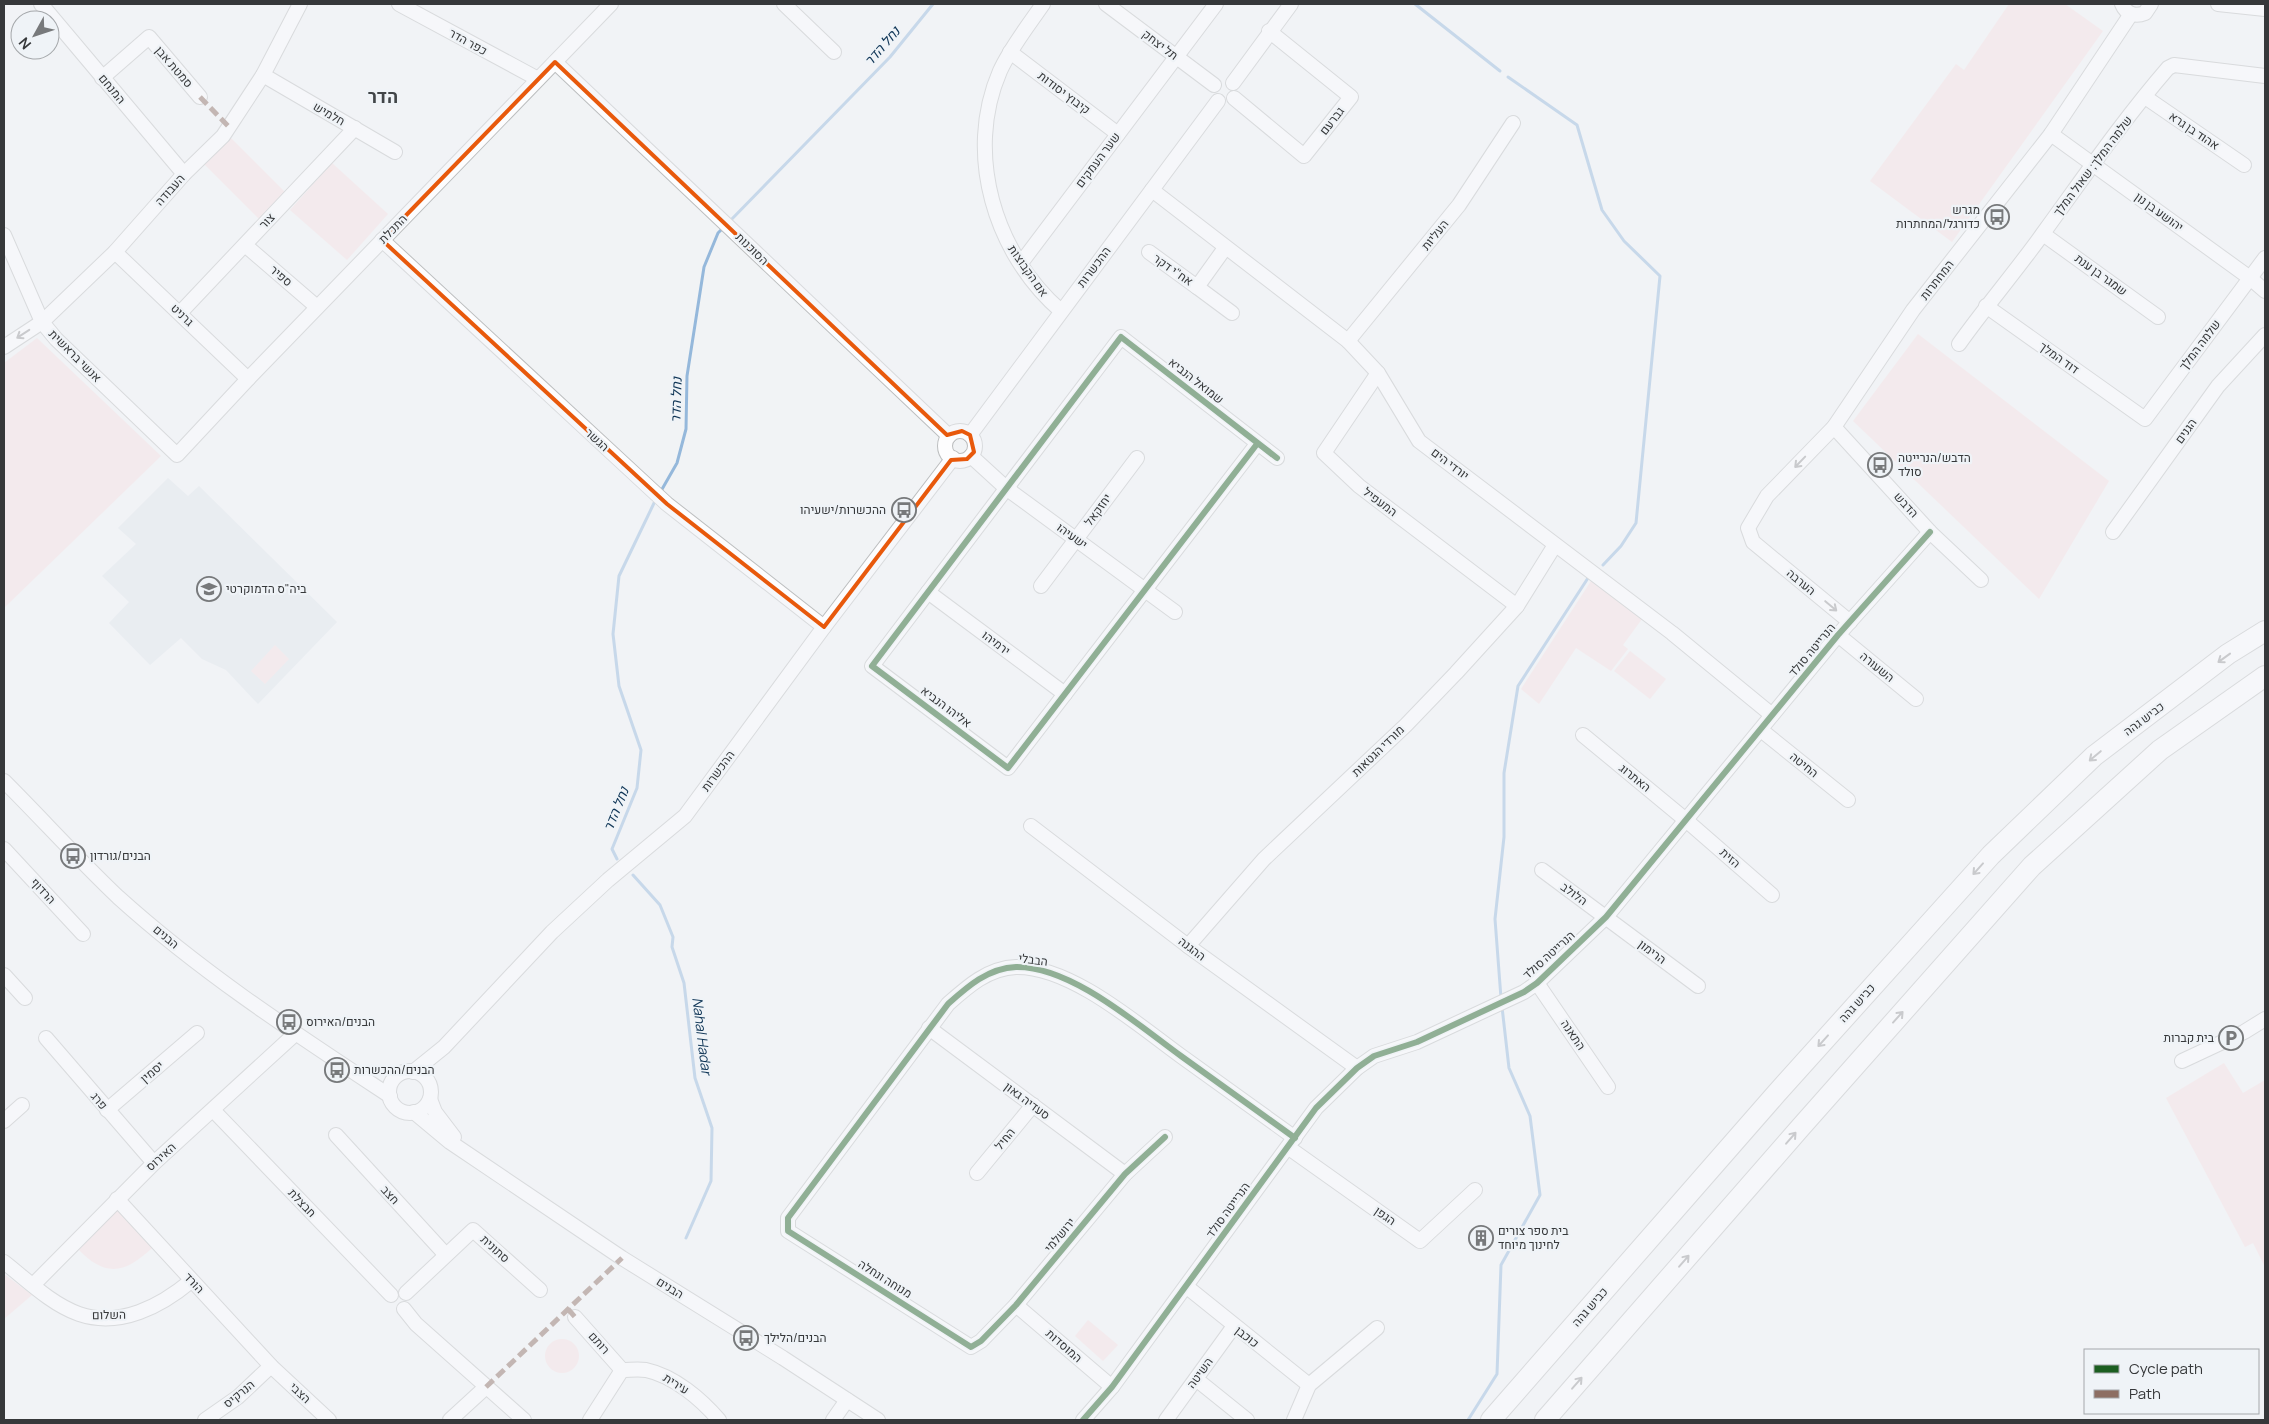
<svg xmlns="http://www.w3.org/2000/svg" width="2269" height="1424" viewBox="0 0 2269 1424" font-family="Manrope,Heebo,sans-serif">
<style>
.built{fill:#e0e6ec}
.green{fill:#f7e1e2}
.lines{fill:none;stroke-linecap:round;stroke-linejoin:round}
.stream{stroke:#95b8db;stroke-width:3}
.minor-casing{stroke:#bcbebf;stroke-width:16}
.highway-casing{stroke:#bcbebf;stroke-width:22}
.minor{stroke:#fdfdfe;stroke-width:14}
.highway{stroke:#fdfdfe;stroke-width:20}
.quiet{stroke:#8d6e63;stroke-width:5;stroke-dasharray:10 5;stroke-linecap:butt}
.cycleway-casing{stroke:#eff3f7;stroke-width:9}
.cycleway{stroke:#1b5e20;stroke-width:6}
.oneway{stroke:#9a9a9c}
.marked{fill:none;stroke:#e8590c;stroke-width:4;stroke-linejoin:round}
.labels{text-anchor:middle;stroke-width:4.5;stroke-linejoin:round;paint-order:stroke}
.street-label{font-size:12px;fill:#36383a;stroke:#eff3f7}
.poi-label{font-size:12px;fill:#36383a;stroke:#eff3f7;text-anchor:start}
.water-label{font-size:14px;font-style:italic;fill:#0f3556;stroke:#eff3f7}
.district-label{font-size:18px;font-weight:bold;fill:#414548;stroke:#eff3f7}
</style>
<rect width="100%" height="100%" fill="#f1f3f5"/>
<!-- built -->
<polygon class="built" points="168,478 188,496 199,486 337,622 258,704 226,670 202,659 181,638 150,665 109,623 129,602 102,576 136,544 118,528"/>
<!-- green -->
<g class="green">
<polygon points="2009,4 2065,4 2103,31 1952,242 1870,181 1956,64 1964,70"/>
<polygon points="230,137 288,195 262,222 204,164"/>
<polygon points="332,163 388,214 347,260 290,210"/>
<polygon points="1918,334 2109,481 2039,599 1853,421"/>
<polygon points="37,338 161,456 4,608 4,363"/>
<polygon points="1591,581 1642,619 1623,645 1628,649 1611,671 1576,648 1539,704 1521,689"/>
<polygon points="275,645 289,659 265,684 251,671"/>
<polygon points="1630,651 1666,679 1650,699 1614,671"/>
<polygon points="2224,1063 2243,1093 2265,1080 2265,1267 2253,1243 2245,1247 2166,1098"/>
<path d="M 117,1209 L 153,1247 C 125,1274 105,1278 77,1248 Z"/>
<polygon points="4,1274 32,1295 4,1319"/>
<polygon points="1088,1320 1118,1345 1103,1361 1075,1336"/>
<circle cx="562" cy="1356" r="17"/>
</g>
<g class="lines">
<!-- stream -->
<g class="stream">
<polyline points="1415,4 1500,71"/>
<polyline points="1508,77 1577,125 1602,210 1624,241 1660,276 1636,523 1621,546 1603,565"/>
<polyline points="728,223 890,57 933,4"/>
<polyline points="661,491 677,463 686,429 687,376 704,267 718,233 724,227"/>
<polyline points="617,859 612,849 637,788 641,750 619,686 613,634 619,576 656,499"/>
<polyline points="633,875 660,905 673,937 672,947 684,983 695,1078 712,1128 711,1181 686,1238"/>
<polyline points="1501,998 1495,919 1504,837 1504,773 1518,686 1588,578"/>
<polyline points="1468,1420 1497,1374 1501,1265 1540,1195 1530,1116 1509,1068 1502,1007"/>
</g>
<defs>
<g id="minor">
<polyline points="41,4 184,174"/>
<polyline points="399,4 538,79"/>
<polyline points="784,4 834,52"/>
<path d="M 1043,4 C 1028,26 1011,47 1000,71 C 964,154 995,254 1061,311"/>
<polyline points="1106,4 1214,85"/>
<path d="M 2122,4 C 2126,14 2135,17 2145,13 L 2151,4"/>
<polyline points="2218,4 2265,9"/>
<polyline points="1010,52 1118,134"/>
<polyline points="555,62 949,436"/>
<polyline points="263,75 395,152"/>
<polyline points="102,78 149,37 200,97"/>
<polyline points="1233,83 1291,4"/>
<polyline points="2145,97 2244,165"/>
<polyline points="1234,98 1304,156 1351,97 1269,31"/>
<polyline points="2051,134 2250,278 2265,291"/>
<polyline points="1152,190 1348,341 1378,373 1419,441 1672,633 1772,715"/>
<polyline points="2043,234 2158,317"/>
<polyline points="4,235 42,322 56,339 177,455 248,379 611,4"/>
<polyline points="382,240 667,504 824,627"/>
<polyline points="245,245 317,307"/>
<polyline points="115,252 248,379"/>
<polyline points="1149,252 1197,287 1225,248"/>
<polyline points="1021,263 1216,4"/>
<polyline points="1197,287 1232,313"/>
<polyline points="1986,306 2145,419 2265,258"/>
<polyline points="180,313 355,128"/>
<polyline points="1348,341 1459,205 1513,123"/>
<path d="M 1959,344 C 1986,306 2017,270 2044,232 C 2084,177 2123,120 2168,68 L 2174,65 L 2265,76"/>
<polyline points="4,347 42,322 115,252 184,174 223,136 263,75 300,4"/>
<polyline points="1378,373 1324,453 1359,486 1517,606"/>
<polyline points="1834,427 1930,532 1981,580"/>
<circle cx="960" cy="446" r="15"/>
<polyline points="970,435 1218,101"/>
<polyline points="1257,444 1008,768 872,666 1121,337 1277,458"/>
<polyline points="971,456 1006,488 1175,612"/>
<polyline points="2113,532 2218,386 2265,335"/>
<polyline points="1041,586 1137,458"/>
<polyline points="928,592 1065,694"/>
<polyline points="1850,622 1753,542 1748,528 1767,496 1834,427 1913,310 2051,134 2131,14"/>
<polyline points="1838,635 1916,699"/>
<polyline points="1761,730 1848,800"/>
<polyline points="1583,735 1687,821 1772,895"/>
<path d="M 4,781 C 42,819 79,860 118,897 C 202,973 296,1034 390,1096"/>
<polyline points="1031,826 1188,946 1357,1068"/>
<polyline points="4,849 83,934"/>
<polyline points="1542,870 1698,986"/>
<polyline points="1188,946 1264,859 1406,725 1456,673 1517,606 1555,545"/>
<polyline points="4,975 25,998"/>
<polyline points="1537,983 1608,1087"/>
<polyline points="929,1028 1125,1174"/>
<polyline points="46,1038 154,1163"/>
<polyline points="2182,1061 2244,1032 2265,1019"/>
<circle cx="410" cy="1092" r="21"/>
<polyline points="413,1072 444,1047 552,932 608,880 685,816 824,627 953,458"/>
<polyline points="430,1099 435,1112 454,1137"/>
<polyline points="107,1110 197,1033"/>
<polyline points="213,1110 391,1295"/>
<polyline points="414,1112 450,1142 622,1258 783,1358 878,1420"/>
<polyline points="4,1121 22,1105"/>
<polyline points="336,1135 445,1254"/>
<path d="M 1165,1137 L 1125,1174 L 1016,1305 L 981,1341 L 971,1347 L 788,1231 L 788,1218 L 948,1004 C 967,987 988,968 1016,967 C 1071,966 1138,1025 1181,1056 C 1219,1083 1257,1111 1295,1138"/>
<polyline points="1289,1148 1420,1241 1475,1190"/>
<polyline points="977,1173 1033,1105"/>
<polyline points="117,1199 271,1366 329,1420"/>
<path d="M 4,1262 C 27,1280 51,1304 79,1314 C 120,1328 161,1306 191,1281"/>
<polyline points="33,1285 154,1163 295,1034"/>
<polyline points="1187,1287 1309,1385"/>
<polyline points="406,1293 473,1230 540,1290"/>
<polyline points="1016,1305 1112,1387"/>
<polyline points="404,1309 416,1324 524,1420"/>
<polyline points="575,1317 622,1370"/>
<polyline points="1196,1379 1247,1420"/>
<polyline points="205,1420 238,1397 271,1366"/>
<polyline points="450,1420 486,1387"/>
<path d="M 590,1420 L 622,1370 C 630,1370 638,1369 646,1370 C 674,1376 701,1399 719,1420"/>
<polyline points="833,1420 847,1400"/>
<polyline points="1083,1420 1112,1387 1316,1108 1357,1068 1374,1056 1417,1042 1524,992 1537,983 1606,917 1838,635 1930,532"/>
<polyline points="1166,1420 1234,1326"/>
<polyline points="1294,1420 1309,1385 1377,1328"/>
</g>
<g id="highway">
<polyline points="1491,1420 1776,1094 1991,855 2094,756 2228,654 2265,631"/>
<polyline points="1545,1420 1800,1128 2032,866 2160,750 2265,676"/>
</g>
</defs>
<!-- minor casing -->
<use href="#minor" class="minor-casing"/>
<!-- highway casing -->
<use href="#highway" class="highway-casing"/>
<!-- minor -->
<use href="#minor" class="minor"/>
<!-- highway -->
<use href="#highway" class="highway"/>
<!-- quiet -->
<g class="quiet">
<polyline points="200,97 229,127"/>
<polyline points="568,1309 575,1317"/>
<polyline points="486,1387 622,1258"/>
</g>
<defs>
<g id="cycleway">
<polyline points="1257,444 1008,768 872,666 1121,337 1277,458"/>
<path d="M 1165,1137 L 1125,1174 L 1016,1305 L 981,1341 L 971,1347 L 788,1231 L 788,1218 L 948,1004 C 967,987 988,968 1016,967 C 1071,966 1138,1025 1181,1056 C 1219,1083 1257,1111 1295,1138"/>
<polyline points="1083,1420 1112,1387 1316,1108 1357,1068 1374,1056 1417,1042 1524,992 1537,983 1606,917 1838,635 1930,532"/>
</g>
</defs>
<!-- cycleway casing -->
<use href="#cycleway" class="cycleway-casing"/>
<!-- cycleway -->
<use href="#cycleway" class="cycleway"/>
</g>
<!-- one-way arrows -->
<defs><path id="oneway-shaft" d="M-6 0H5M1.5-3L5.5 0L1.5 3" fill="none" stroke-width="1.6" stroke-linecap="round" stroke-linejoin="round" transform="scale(1.25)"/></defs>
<g class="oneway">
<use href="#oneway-shaft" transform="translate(23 334) rotate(147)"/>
<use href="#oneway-shaft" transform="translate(1800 462) rotate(134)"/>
<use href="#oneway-shaft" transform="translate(1831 606) rotate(40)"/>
<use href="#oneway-shaft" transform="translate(2224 658) rotate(144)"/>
<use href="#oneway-shaft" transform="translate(2095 756) rotate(140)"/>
<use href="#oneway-shaft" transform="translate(1978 869) rotate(132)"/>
<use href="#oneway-shaft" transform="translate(1898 1017) rotate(-48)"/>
<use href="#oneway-shaft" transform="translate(1823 1041) rotate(132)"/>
<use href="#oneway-shaft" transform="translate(1791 1138) rotate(-49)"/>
<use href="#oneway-shaft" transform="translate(1684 1261) rotate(-49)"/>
<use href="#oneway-shaft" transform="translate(1577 1383) rotate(-49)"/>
</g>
<!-- marked area -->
<path d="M0 0H2269V1424H0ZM 555,62 L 947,435 L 962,431 L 970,435 L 974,452 L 967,459 L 951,460 L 824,627 L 667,504 L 382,240 Z" fill="#f1f3f5" fill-opacity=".55" fill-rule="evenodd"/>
<path class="marked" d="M 555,62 L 947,435 L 962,431 L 970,435 L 974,452 L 967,459 L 951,460 L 824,627 L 667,504 L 382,240 Z"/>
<!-- icons -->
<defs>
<symbol id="bus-ring" viewBox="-11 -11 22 22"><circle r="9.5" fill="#eff3f7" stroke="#77797b" stroke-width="1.5"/><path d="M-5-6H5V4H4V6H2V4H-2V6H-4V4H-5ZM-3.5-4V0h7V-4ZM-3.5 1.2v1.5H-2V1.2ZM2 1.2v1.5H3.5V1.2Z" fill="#77797b"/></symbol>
<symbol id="school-ring" viewBox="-11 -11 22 22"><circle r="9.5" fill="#eff3f7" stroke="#77797b" stroke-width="1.5"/><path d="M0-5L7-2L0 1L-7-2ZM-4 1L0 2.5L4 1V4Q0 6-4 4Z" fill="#77797b"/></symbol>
<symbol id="parking-ring" viewBox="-11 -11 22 22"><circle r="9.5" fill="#eff3f7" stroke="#77797b" stroke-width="1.5"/><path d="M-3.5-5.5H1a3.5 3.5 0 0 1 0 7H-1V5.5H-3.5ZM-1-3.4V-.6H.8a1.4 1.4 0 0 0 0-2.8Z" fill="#77797b"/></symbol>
<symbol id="building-ring" viewBox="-11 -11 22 22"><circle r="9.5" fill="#eff3f7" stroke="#77797b" stroke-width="1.5"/><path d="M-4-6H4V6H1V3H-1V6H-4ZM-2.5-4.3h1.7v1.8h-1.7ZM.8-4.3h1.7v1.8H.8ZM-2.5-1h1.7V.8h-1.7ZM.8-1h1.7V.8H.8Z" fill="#77797b"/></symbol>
</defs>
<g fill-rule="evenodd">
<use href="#bus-ring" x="1983" y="203" width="28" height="28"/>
<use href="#bus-ring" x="1866" y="451" width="28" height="28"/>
<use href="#bus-ring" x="890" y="496" width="28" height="28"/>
<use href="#school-ring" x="195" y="575" width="28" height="28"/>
<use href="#bus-ring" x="59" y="842" width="28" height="28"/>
<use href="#bus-ring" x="275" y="1008" width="28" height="28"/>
<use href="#parking-ring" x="2217" y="1024" width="28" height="28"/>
<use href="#bus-ring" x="323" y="1056" width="28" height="28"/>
<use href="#building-ring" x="1467" y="1224" width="28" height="28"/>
<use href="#bus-ring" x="732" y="1324" width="28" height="28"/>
</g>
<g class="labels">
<!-- street labels -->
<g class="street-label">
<text transform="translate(468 42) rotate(29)" y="4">כפר הדר</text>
<text transform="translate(1160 45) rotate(37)" y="4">תל יצחק</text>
<text transform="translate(174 67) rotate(49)" y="4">סמטת אבן</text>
<text transform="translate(112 89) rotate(50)" y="4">המנחם</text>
<text transform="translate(1064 93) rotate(37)" y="4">קיבוץ יסודות</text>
<text transform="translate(329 114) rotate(30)" y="4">חלמיש</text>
<text transform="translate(1332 121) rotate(-52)" y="4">גברעם</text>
<text transform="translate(2194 131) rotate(34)" y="4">אהוד בן גרא</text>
<text transform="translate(1098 160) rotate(-53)" y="4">שער העמקים</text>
<text transform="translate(2093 166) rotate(-53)" y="4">שלמה המלך; שאול המלך</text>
<text transform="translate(170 190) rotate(-48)" y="4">העבודה</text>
<text transform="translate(2159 212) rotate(36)" y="4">יהושע בן נון</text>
<text transform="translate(267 221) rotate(-47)" y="4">צור</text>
<text transform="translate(393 229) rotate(-46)" y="4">התכלת</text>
<text transform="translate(1435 235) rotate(-51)" y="4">העליות</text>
<text transform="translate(752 249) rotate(44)" y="4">הסוכנות</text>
<text transform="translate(1094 267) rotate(-53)" y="4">ההכשרות</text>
<text transform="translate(1173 270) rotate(35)" y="4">אח"י דקר</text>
<text transform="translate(1028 271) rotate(55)" y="4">אם הקבוצות</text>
<text transform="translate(2101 275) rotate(36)" y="4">שמגר בן ענת</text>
<text transform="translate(281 276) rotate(41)" y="4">ספיר</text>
<text transform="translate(1937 280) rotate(-52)" y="4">המחתרות</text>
<text transform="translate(182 315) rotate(44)" y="4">גרניט</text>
<text transform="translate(2200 345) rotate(-53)" y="4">שלמה המלך</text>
<text transform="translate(75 356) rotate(45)" y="4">אנשי בראשית</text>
<text transform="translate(2059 358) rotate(35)" y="4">דוד המלך</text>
<text transform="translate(1196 381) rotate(38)" y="4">שמואל הנביא</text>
<text transform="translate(2186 431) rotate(-54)" y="4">הגנים</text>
<text transform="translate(597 440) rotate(43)" y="4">הגשר</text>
<text transform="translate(1450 464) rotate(37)" y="4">יורדי הים</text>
<text transform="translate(1380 502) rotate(37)" y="4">המעפיל</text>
<text transform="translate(1906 505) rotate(47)" y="4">הדבש</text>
<text transform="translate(1098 510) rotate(-54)" y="4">יחזקאל</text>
<text transform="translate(1072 536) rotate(36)" y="4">ישעיהו</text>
<text transform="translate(1801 582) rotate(40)" y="4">הערבה</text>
<text transform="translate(996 643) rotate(37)" y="4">ירמיהו</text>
<text transform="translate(1812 650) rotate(-50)" y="4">הנרייטה סולד</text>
<text transform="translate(1877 667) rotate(39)" y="4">השעורה</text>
<text transform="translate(946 707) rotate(37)" y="4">אליהו הנביא</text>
<text transform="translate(2144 719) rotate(-37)" y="4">כביש גהה</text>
<text transform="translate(1378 751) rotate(-44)" y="4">מורדי הגטאות</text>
<text transform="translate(1804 765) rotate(39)" y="4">החיטה</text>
<text transform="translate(718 771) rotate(-54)" y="4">ההכשרות</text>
<text transform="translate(1635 778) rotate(39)" y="4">האתרוג</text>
<text transform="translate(1730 858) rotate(42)" y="4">הזית</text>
<text transform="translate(43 891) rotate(47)" y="4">הרדוף</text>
<text transform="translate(1574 894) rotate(36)" y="4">הלולב</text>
<text transform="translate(166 937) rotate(40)" y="4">הבנים</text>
<text transform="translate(1192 949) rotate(37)" y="4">ההגנה</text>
<text transform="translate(1652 952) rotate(37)" y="4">הרימון</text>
<text transform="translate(1549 955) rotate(-42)" y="4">הנרייטה סולד</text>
<text transform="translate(1033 960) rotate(7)" y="4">הבבלי</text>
<text transform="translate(1857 1003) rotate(-48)" y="4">כביש גהה</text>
<text transform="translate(1573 1035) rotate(56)" y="4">התאנה</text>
<text transform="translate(152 1072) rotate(-41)" y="4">יסמין</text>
<text transform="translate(99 1101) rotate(50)" y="4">פרג</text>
<text transform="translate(1027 1101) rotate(37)" y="4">סעדיה גאון</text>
<text transform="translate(1005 1139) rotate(-51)" y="4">החיל</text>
<text transform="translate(161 1157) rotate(-42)" y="4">האירוס</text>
<text transform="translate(390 1195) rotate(48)" y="4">חצב</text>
<text transform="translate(302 1203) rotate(46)" y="4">חבצלת</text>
<text transform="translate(1228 1210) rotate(-54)" y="4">הנרייטה סולד</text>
<text transform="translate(1385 1216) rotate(35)" y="4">הגפן</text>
<text transform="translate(1060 1235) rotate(-50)" y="4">ירושלמי</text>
<text transform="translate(495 1249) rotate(42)" y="4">סתונית</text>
<text transform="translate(885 1279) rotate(32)" y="4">מנוחה ונחלה</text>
<text transform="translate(194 1283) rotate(47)" y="4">הורד</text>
<text transform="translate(670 1288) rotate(32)" y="4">הבנים</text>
<text transform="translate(1590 1307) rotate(-49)" y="4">כביש גהה</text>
<text transform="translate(109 1315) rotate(-1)" y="4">השלום</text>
<text transform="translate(1247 1337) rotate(38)" y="4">כוכבן</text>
<text transform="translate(599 1343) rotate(48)" y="4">רותם</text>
<text transform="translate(1064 1346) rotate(41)" y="4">המוסדות</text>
<text transform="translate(1200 1373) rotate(-54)" y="4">השיטה</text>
<text transform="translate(676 1384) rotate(32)" y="4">עירית</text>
<text transform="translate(300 1393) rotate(43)" y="4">הצבי</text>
<text transform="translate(239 1394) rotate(-39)" y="4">הנרקיס</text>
</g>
<!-- poi labels -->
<g class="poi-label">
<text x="1980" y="214" text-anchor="end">מגרש<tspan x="1980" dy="14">כדורגל/המחתרות</tspan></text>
<text x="1898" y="462">הדבש/הנרייטה<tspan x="1898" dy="14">סולד</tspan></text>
<text x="886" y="514" text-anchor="end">ההכשרות/ישעיהו</text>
<text x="226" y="593">ביה"ס הדמוקרטי</text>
<text x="90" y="860">הבנים/גורדון</text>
<text x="306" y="1026">הבנים/האירוס</text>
<text x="2214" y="1042" text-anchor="end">בית קברות</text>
<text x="354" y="1074">הבנים/ההכשרות</text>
<text x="1498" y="1235">בית ספר צורים<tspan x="1498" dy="14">לחינוך מיוחד</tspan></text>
<text x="764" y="1342">הבנים/הלילך</text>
</g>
<!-- water labels -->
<g class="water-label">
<text transform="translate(882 46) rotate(-49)" y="5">נחל הדר</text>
<text transform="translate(676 400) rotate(-88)" y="5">נחל הדר</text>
<text transform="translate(616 809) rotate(-68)" y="5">נחל הדר</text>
<text transform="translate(702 1036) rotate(83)" y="5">Nahal Hadar</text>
</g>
<!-- district labels -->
<g class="district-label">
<text x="383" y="103">הדר</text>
</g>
</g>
<!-- border -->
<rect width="2269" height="1424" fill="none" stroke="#36383a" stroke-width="10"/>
<!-- legend -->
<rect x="2084" y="1349" width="175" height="65" fill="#eff3f7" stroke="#a5a8ab"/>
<rect x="2094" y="1365" width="25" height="8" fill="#1b5e20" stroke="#a5a8ab"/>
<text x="2129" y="1374" font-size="15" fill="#36383a">Cycle path</text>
<rect x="2094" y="1390" width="25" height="8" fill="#8d6e63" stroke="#a5a8ab"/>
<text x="2129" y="1399" font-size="15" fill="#36383a">Path</text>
<!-- north arrow -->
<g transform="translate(35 35) rotate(230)"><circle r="24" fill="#eff3f7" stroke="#a5a8ab"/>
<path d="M0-4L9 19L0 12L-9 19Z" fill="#77797b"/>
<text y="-8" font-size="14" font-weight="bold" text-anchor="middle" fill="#36383a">N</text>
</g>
</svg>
